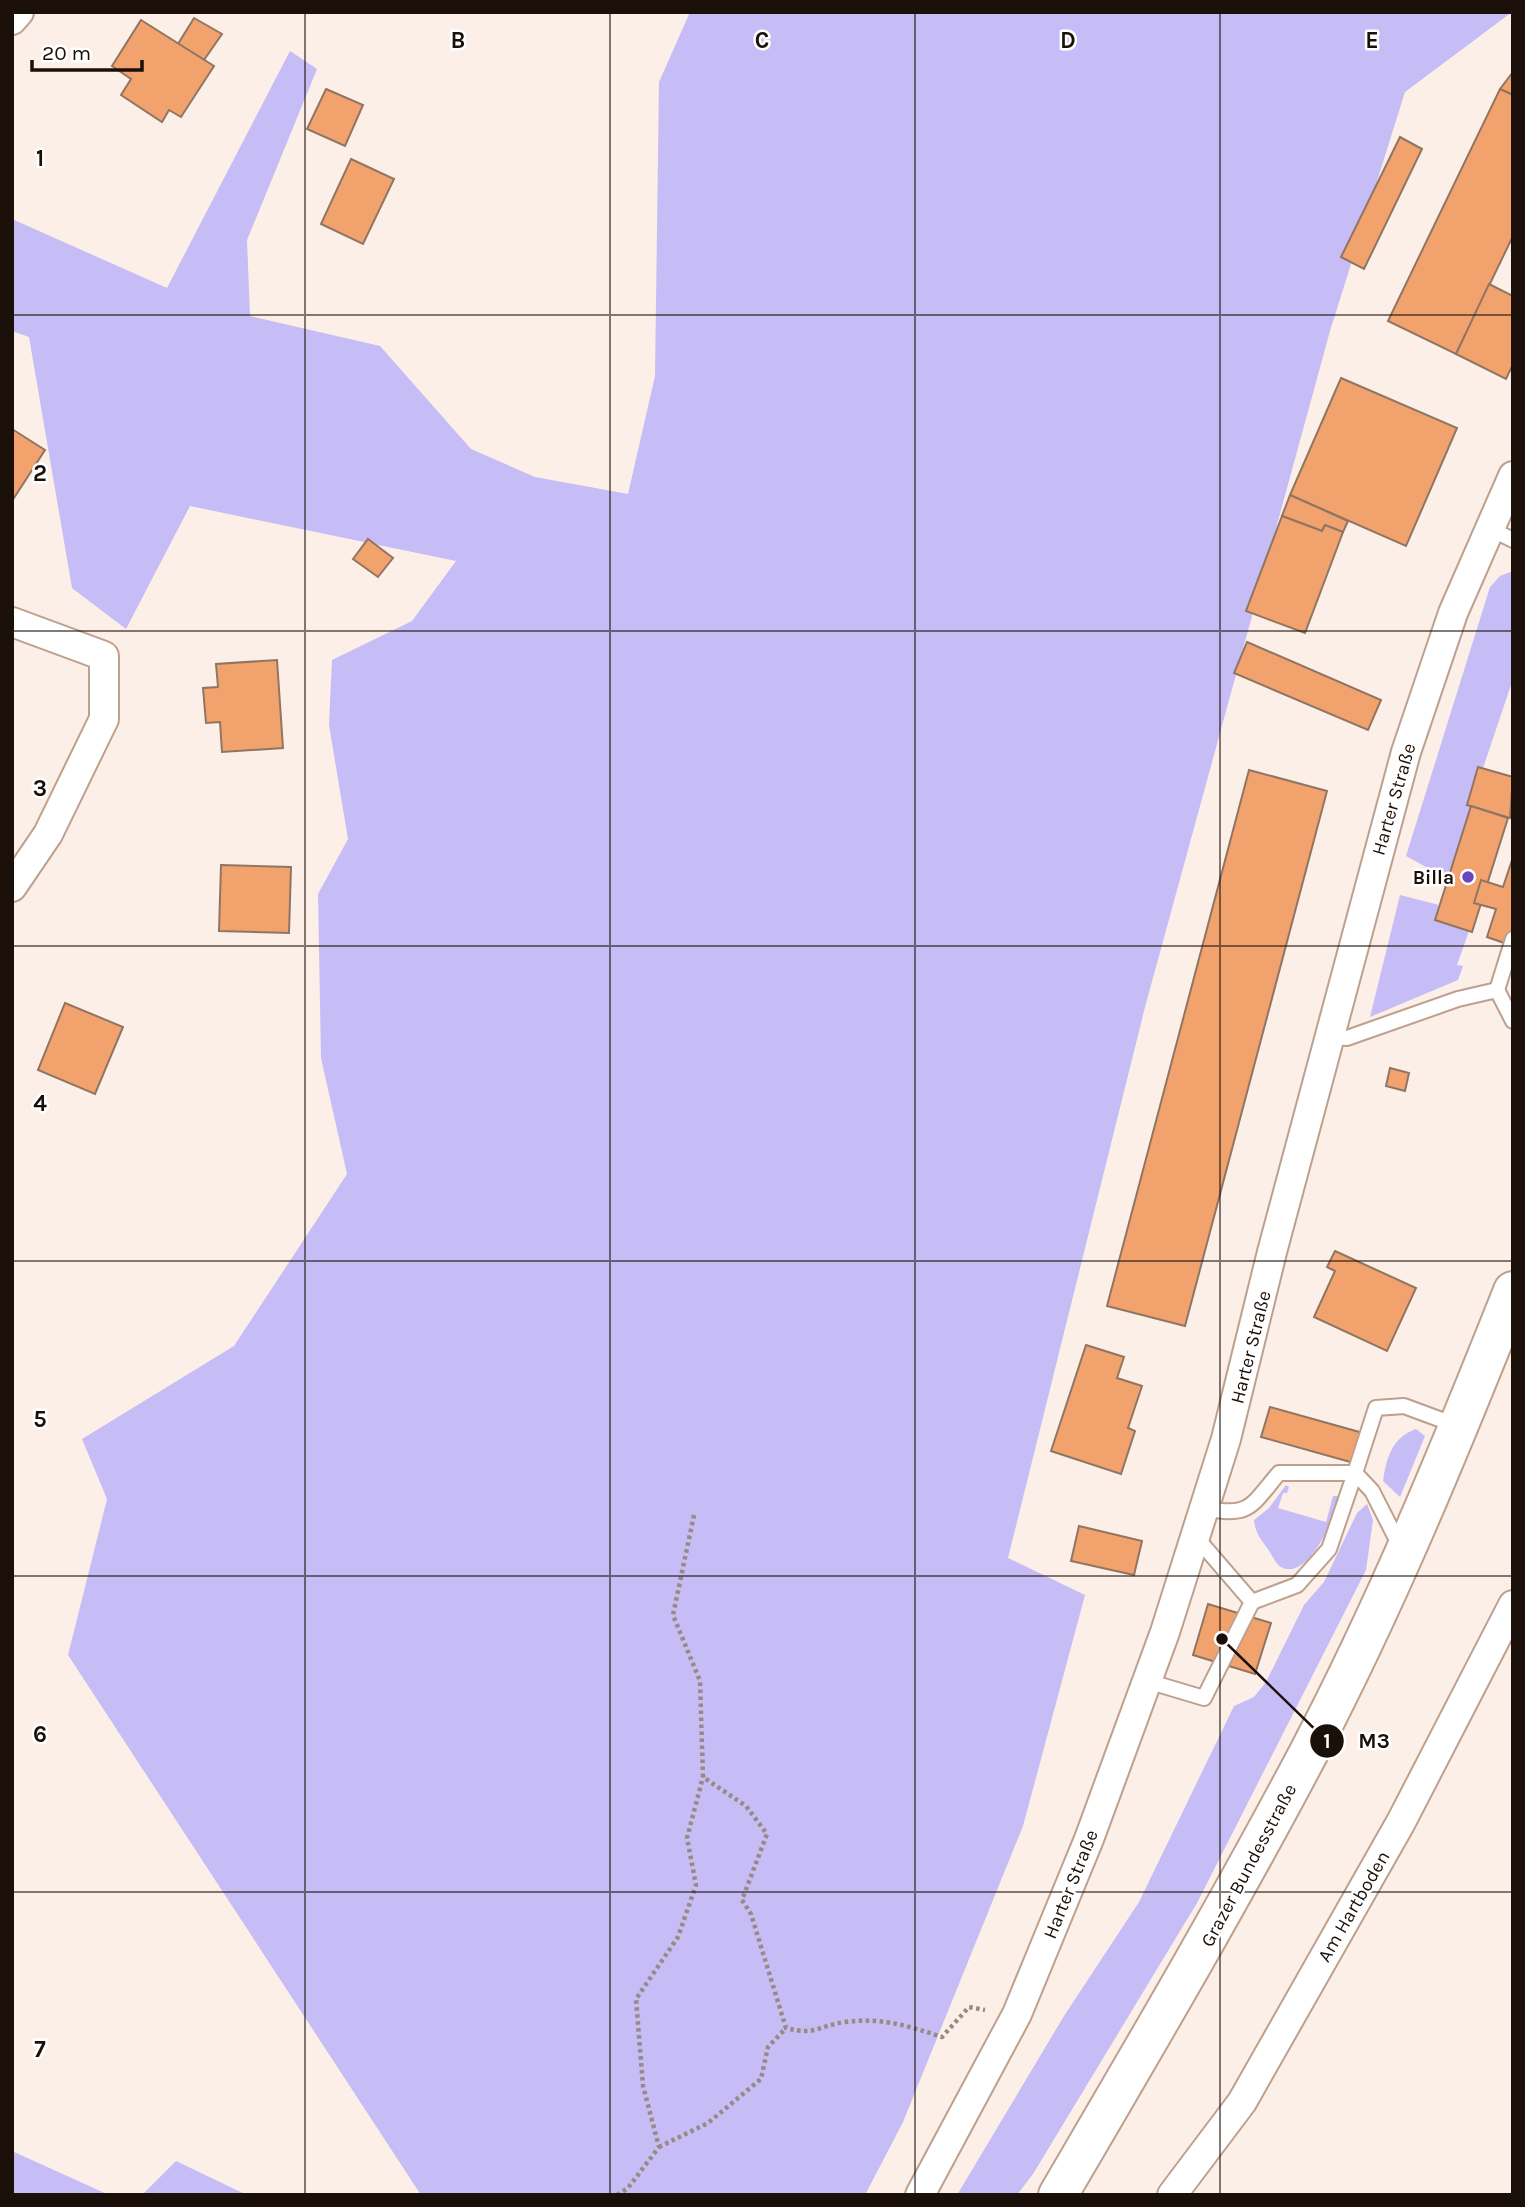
<svg xmlns="http://www.w3.org/2000/svg" width="1525" height="2207" viewBox="0 0 1525 2207" font-family="Karla,sans-serif">
<style>
.green{fill:#c6bcf6}
.building{fill:#f2a36d;stroke:#917563;stroke-width:2}
.lines{fill:none;stroke-linecap:round;stroke-linejoin:round}
.lane-casing{stroke:#bda08d;stroke-width:18}
.street-casing{stroke:#bda08d;stroke-width:32}
.primary-casing{stroke:#bda08d;stroke-width:42}
.path{stroke:#968a83;stroke-width:4.5;stroke-dasharray:3.5 3.5;stroke-linecap:butt}
.lane{stroke:#fff;stroke-width:14}
.street{stroke:#fff;stroke-width:28}
.primary{stroke:#fff;stroke-width:38}
.grid{fill:none;stroke:#1b1009;stroke-width:2;stroke-opacity:0.55}
.poi-dot{fill:#6946be;stroke:#fff;stroke-width:2.5}
.labels{text-anchor:middle;stroke-width:5;stroke-linejoin:round;paint-order:stroke}
.street-label{font-size:19px;fill:#1b1009;stroke:#fff}
.poi-label{font-size:19px;font-weight:bold;fill:#1b1009;stroke:#fff;text-anchor:end}
.grid-label{font-size:23px;text-anchor:middle;font-weight:bold;fill:#1b1009;stroke:#fff;stroke-width:5;stroke-linejoin:round;paint-order:stroke}
.leader{fill:none;stroke:#1b1009;stroke-width:2.5}
.callout-dot{fill:#1b1009;stroke:#fff;stroke-width:2.5}
.mark-label{font-size:21px;text-anchor:middle;font-weight:bold;fill:#fff}
.callout-label{font-size:21px;text-anchor:middle;font-weight:bold;fill:#1b1009;stroke:#fff;stroke-width:5;stroke-linejoin:round;paint-order:stroke}
</style>
<rect width="100%" height="100%" fill="#fcefe7"/>
<!-- green -->
<g class="green">
<polygon points="690,12 1512,12 1405,92 1330,331 1145,1007 1008,1558 1085,1595 1023,1826 903,2122 865,2195 421,2195 68,1655 107,1499 82,1439 234,1346 347,1174 321,1058 318,894 348,839 329,725 332,660 412,621 456,561 190,506 126,629 72,588 29,337 12,331 12,219 167,288 290,51 317,69 247,240 250,316 380,346 471,449 535,477 628,494 655,376 659,82"/>
<polygon points="1513,571 1513,679 1483,768 1479,767 1468,805 1471,806 1448,879 1406,856 1490,587 1500,576"/>
<polygon points="1400,895 1439,905 1435,920 1469,931 1457,965 1463,966 1458,980 1370,1017"/>
<path d="M 1416,1429 L 1425,1436 L 1400,1497 L 1383,1481 C 1386,1459 1392,1437 1416,1429 Z"/>
<path d="M 1286,1485 L 1289,1487 L 1287,1493 L 1283,1493 L 1278,1508 L 1326,1522 L 1333,1496 L 1338,1496 C 1336,1515 1309,1582 1281,1567 C 1276,1564 1272,1555 1268,1549 C 1261,1540 1255,1532 1254,1520 L 1269,1508 Z"/>
<polygon points="1367,1504 1373,1520 1366,1570 1197,1903 1033,2174 1017,2195 957,2195 1064,2016 1139,1902 1234,1706 1254,1697 1266,1682 1304,1605 1324,1582 1357,1513"/>
<polygon points="12,2151 109,2195 12,2195"/>
<polygon points="176,2161 247,2195 142,2195"/>
</g>
<!-- building -->
<g class="building">
<polygon points="194,18 222,34 204,60 178,44"/>
<polygon points="141,20 214,66 181,117 169,110 162,122 121,95 131,79 112,66"/>
<polygon points="1513,72 1513,95 1500,89"/>
<polygon points="326,89 363,105 345,146 307,129"/>
<polygon points="1500,89 1513,95 1513,236 1456,354 1388,321"/>
<polygon points="1400,137 1422,149 1364,269 1341,257"/>
<polygon points="351,159 394,179 363,244 321,224"/>
<polygon points="1489,284 1513,296 1513,364 1506,379 1456,354"/>
<polygon points="1341,378 1457,428 1406,546 1290,495"/>
<polygon points="12,429 45,450 14,498 12,497"/>
<polygon points="1290,495 1348,521 1343,532 1325,525 1322,531 1282,516"/>
<polygon points="1282,516 1322,531 1325,525 1343,532 1305,633 1246,611"/>
<polygon points="368,539 393,558 378,577 353,559"/>
<polygon points="1247,642 1381,700 1368,730 1234,673"/>
<polygon points="277,660 283,748 222,752 220,722 206,723 203,688 218,687 216,664"/>
<polygon points="1478,767 1513,777 1510,818 1467,805"/>
<polygon points="1249,770 1327,791 1185,1326 1107,1306"/>
<polygon points="1471,806 1508,818 1472,932 1435,920"/>
<polygon points="1513,857 1513,946 1487,937 1496,909 1474,903 1481,880 1503,887"/>
<polygon points="221,865 291,867 289,933 219,931"/>
<polygon points="65,1003 123,1027 95,1094 38,1070"/>
<polygon points="1390,1068 1409,1073 1405,1091 1386,1086"/>
<polygon points="1335,1251 1416,1288 1387,1351 1314,1317 1335,1271 1327,1267"/>
<polygon points="1086,1345 1124,1357 1117,1378 1142,1386 1128,1428 1135,1431 1121,1474 1051,1451"/>
<polygon points="1270,1407 1363,1433 1354,1463 1261,1437"/>
<polygon points="1079,1526 1142,1541 1134,1575 1071,1561"/>
<polygon points="1208,1604 1271,1623 1255,1674 1193,1655"/>
</g>
<g class="lines">
<defs>
<g id="lane">
<polyline points="1489,528 1513,540"/>
<polyline points="1497,990 1513,939"/>
<polyline points="1330,1037 1347,1038 1458,999 1497,990 1513,1021"/>
<path d="M 1204,1508 C 1250,1518 1251,1506 1279,1473 L 1355,1473 L 1329,1549 L 1297,1585 L 1252,1602"/>
<polyline points="1401,1548 1372,1491 1355,1473 1376,1408 1404,1406 1458,1426"/>
<polyline points="1147,1681 1204,1698 1252,1602 1196,1537"/>
</g>
<g id="street">
<polyline points="12,20 19,12"/>
<polyline points="12,622 104,656 104,719 48,834 12,887"/>
<polyline points="920,2195 1017,2014 1089,1839 1165,1632 1226,1439 1272,1252 1406,752 1453,613 1513,476"/>
<polyline points="1172,2195 1242,2102 1401,1822 1513,1605"/>
</g>
<path id="primary" d="M 1058,2195 C 1144,2048 1230,1902 1309,1752 C 1387,1603 1451,1447 1513,1291"/>
</defs>
<!-- lane casing -->
<use href="#lane" class="lane-casing"/>
<!-- street casing -->
<use href="#street" class="street-casing"/>
<!-- primary casing -->
<use href="#primary" class="primary-casing"/>
<!-- path -->
<g class="path">
<path d="M 694,1515 L 673,1615 L 700,1681 L 703,1777 L 746,1806 L 767,1834 L 742,1900 L 751,1914 L 786,2028 C 817,2036 817,2026 845,2022 C 880,2017 909,2026 942,2037 L 969,2007 L 985,2010"/>
<polyline points="659,2147 708,2123 761,2079 768,2047 786,2028"/>
<polyline points="617,2195 628,2188 659,2147 643,2086 636,1999 678,1937 696,1885 687,1838 703,1777"/>
</g>
<!-- lane -->
<use href="#lane" class="lane"/>
<!-- street -->
<use href="#street" class="street"/>
<!-- primary -->
<use href="#primary" class="primary"/>
</g>
<!-- grid -->
<path class="grid" d="M 305,12 L 305,2195M 610,12 L 610,2195M 915,12 L 915,2195M 1220,12 L 1220,2195M 12,315 L 1513,315M 12,631 L 1513,631M 12,946 L 1513,946M 12,1261 L 1513,1261M 12,1576 L 1513,1576M 12,1892 L 1513,1892"/>
<!-- markers -->
<circle class="poi-dot" cx="1468" cy="877" r="7"/>
<g class="labels">
<!-- street labels -->
<g class="street-label">
<text transform="translate(1393 799) rotate(-74)" y="7">Harter Straße</text>
<text transform="translate(1250 1347) rotate(-76)" y="7">Harter Straße</text>
<text transform="translate(1248 1865) rotate(-62)" y="7">Grazer Bundesstraße</text>
<text transform="translate(1070 1884) rotate(-68)" y="7">Harter Straße</text>
<text transform="translate(1353 1906) rotate(-60)" y="7">Am Hartboden</text>
</g>
<!-- poi labels -->
<g class="poi-label">
<text x="1454" y="884">Billa</text>
</g>
</g>
<g class="grid-label">
<text x="458" y="48">B</text>
<text x="762" y="48">C</text>
<text x="1068" y="48">D</text>
<text x="1372" y="48">E</text>
<text x="40" y="166">1</text>
<text x="40" y="481">2</text>
<text x="40" y="796">3</text>
<text x="40" y="1111">4</text>
<text x="40" y="1427">5</text>
<text x="40" y="1742">6</text>
<text x="40" y="2057">7</text>
</g>
<!-- callouts -->
<path class="leader" d="M1222 1639L1327 1741"/>
<g class="callout-dot">
<circle cx="1222" cy="1639" r="7"/>
<circle cx="1327" cy="1741" r="18"/>
</g>
<g class="mark-label">
<text x="1327" y="1748">1</text>
</g>
<g class="callout-label">
<text x="1374" y="1748">M3</text>
</g>
<!-- border -->
<rect width="1525" height="2207" fill="none" stroke="#1b1009" stroke-width="28"/>
<!-- scale -->
<path d="M32 60v10h110v-10" fill="none" stroke="#1b1009" stroke-width="3.5"/>
<text x="42" y="60" font-size="21" fill="#1b1009" stroke="#ffffff" stroke-width="5" paint-order="stroke">20 m</text>
</svg>
